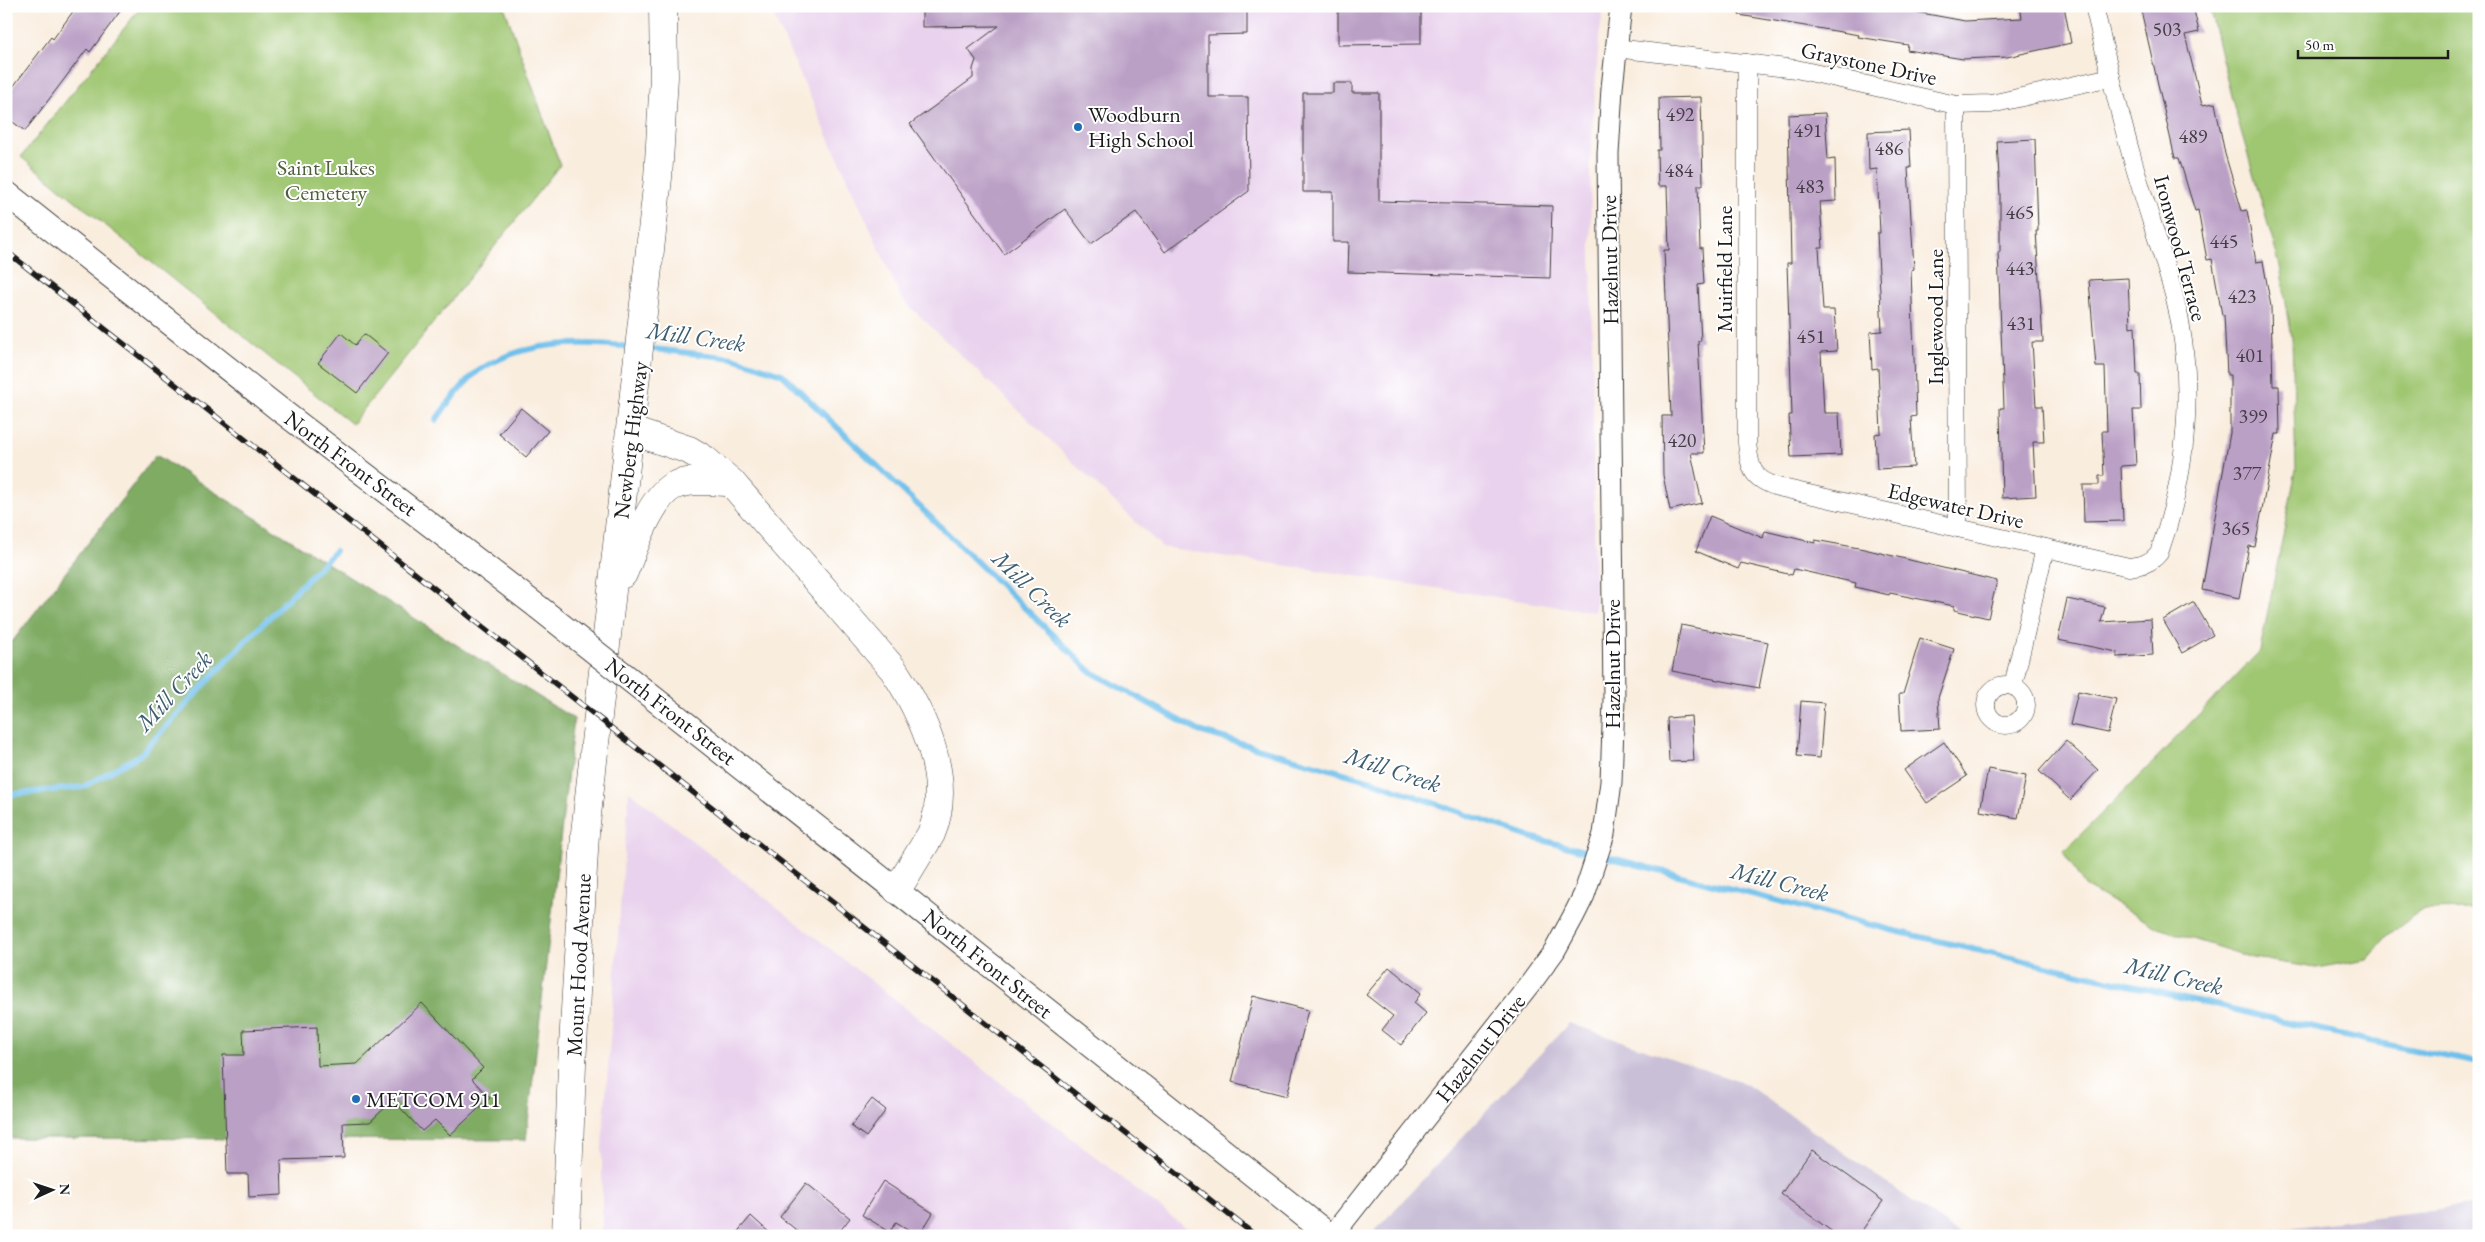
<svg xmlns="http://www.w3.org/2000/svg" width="2485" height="1242" viewBox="0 0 2485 1242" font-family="'EB Garamond',serif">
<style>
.built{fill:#e9d2ed}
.industrial{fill:#c9bfd7}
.green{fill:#9fc671;stroke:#5e7146}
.forest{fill:#7fab63;stroke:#4e6440}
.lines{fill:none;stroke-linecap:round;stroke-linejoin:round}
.stream{stroke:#70c0eb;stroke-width:6}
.building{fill:#bba0c6}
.minor-casing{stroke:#3d3b39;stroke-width:19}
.tertiary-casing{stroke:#3d3b39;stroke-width:23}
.secondary-casing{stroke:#3d3b39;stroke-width:26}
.primary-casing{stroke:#3d3b39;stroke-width:29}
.minor{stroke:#fff;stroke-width:18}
.tertiary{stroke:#fff;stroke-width:21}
.secondary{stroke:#fff;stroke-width:24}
.primary{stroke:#fff;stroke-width:28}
.rail-casing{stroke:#1c1c1c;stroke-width:5.5}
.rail{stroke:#fff;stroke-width:4;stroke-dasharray:11;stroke-linecap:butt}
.secondary-bridge-casing{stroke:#3d3b39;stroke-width:26;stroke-linecap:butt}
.secondary-bridge{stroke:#fff;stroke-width:24}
.poi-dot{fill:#1f6fb2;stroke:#fff;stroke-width:2}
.labels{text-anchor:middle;stroke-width:4;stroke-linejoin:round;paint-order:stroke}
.number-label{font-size:20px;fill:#443d46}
.street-label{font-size:22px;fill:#1c1c1c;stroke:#fff}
.poi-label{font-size:22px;fill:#1c1c1c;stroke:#fff;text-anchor:start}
.park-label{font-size:22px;fill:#50603e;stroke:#fff}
.water-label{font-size:24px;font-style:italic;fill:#3e5e6f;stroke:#fff}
</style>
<rect width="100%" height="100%" fill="#fff"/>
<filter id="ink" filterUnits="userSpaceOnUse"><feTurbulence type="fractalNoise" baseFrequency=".02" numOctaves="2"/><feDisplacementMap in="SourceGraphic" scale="10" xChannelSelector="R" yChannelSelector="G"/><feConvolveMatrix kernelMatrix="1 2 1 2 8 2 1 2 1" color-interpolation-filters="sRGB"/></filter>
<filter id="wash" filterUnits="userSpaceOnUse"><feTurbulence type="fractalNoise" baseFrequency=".0096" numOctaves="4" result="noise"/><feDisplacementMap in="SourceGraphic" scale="20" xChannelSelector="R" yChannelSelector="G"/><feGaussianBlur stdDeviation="1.12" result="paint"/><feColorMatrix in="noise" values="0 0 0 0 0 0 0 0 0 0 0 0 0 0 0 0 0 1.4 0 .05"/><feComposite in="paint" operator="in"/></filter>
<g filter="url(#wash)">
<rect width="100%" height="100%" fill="#f9edde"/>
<!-- built -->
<g class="built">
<polygon points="769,6 1604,6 1599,37 1590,161 1595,612 1162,547 902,299"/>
<polygon points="629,791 1196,1236 602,1236 602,1146"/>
</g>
<!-- industrial -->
<g class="industrial">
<polygon points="1569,1023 1746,1084 1962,1236 1371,1235"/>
<polygon points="2479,1204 2479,1236 2221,1236 2296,1227"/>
</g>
<!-- green -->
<g class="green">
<polygon points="142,6 504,6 560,165 352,424 21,157"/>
<polygon points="2209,6 2479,6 2479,909 2422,910 2388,935 2367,959 2316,968 2253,958 2158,928 2085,886 2063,852 2147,768 2260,651 2296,470 2292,338 2280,266 2231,96"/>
</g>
<!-- forest -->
<polygon class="forest" points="156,455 574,719 526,1140 6,1138 6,642 12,642"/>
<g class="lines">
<!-- stream -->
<g class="stream">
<polyline points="645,348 733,358 782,374 1090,671 1199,731 1378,783 1526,836 1891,930 2374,1042 2479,1063"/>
<path d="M 436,420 C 444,408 469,376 481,369 C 526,340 582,341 633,347"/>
<polyline points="6,795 83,787 140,755 229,658 335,551"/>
</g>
</g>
<g id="blocks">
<!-- building -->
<g class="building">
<polygon points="77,6 124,6 90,52 87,49 25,131 6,117 6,96 51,37 53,39"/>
<polygon points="922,6 1247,6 1247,34 1208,35 1208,97 1248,97 1249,191 1165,252 1136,212 1091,244 1065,209 1004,254 910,124 973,78 973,69 976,60 968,49 999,26 922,27"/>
<polygon points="1338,6 1421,6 1421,44 1338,45"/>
<polygon points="1740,6 1883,6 1965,21 2022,18 2020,6 2064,6 2071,43 2007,57 1963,59 1907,50 1908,45 1858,37 1859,35 1739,15"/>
<polygon points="2140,6 2193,6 2199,32 2185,35 2202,105 2215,103 2225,154 2242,211 2247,210 2256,262 2263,261 2271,307 2273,386 2279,386 2280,434 2276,434 2255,547 2249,546 2239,598 2202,590 2230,433 2230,375 2227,375 2224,315 2222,315 2212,259 2207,260 2198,210 2195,211 2179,158 2175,158"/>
<polygon points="1333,83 1352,83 1352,93 1379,93 1379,201 1552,206 1550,278 1348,272 1349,242 1333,242 1333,192 1303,192 1303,93 1333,93"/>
<polygon points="1701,97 1703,185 1698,185 1700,249 1702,248 1704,284 1698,285 1701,341 1698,341 1704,453 1691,453 1702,503 1670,510 1663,475 1662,416 1671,416 1664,250 1669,250 1667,186 1658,186 1657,150 1660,150 1659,98"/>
<polygon points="1825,113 1828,160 1835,159 1836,201 1820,202 1823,248 1819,248 1823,310 1834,310 1837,351 1821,352 1824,413 1839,413 1841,455 1791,457 1789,415 1792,415 1787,263 1791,263 1788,115"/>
<polygon points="1909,130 1911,168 1908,168 1914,269 1911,270 1916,416 1911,417 1914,467 1877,469 1875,434 1881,433 1878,368 1872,369 1870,332 1882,331 1877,233 1880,233 1877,169 1869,170 1868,132"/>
<polygon points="2035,139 2038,231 2036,231 2043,342 2032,342 2036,406 2042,406 2044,442 2033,442 2036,496 2002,498 2000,408 2004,408 1998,252 2000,252 2000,195 1997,141"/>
<polygon points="2128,278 2130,327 2135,326 2137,374 2140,374 2141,410 2133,410 2136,465 2121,466 2123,521 2084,522 2083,485 2099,485 2099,476 2104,476 2102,431 2107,431 2105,367 2096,367 2089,280"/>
<polygon points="341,333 355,345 364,334 388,353 357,393 318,363"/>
<polygon points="521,408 548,431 526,457 499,434"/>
<polygon points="1710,516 1763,538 1765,531 1815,543 1815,540 1864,549 1997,581 1988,618 1954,610 1954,606 1890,593 1889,595 1855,587 1856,583 1794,569 1792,575 1741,563 1738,569 1696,551"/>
<polygon points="2067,599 2105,607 2101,622 2151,619 2153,655 2117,657 2117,652 2058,640"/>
<polygon points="2194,602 2213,635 2182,653 2163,620"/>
<polygon points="1681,625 1768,642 1759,688 1672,671"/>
<polygon points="1920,638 1954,649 1938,698 1940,729 1901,731 1899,694 1903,694"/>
<polygon points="2078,691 2116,699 2108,733 2070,725"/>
<polygon points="1801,701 1824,703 1820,758 1797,756"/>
<polygon points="1691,716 1694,761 1669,762 1667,718"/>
<polygon points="2066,741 2098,770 2070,800 2039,771"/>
<polygon points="1944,742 1967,776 1927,803 1904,770"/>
<polygon points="1988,769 2026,776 2018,818 1980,811"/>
<polygon points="1389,967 1421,993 1414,1003 1426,1013 1401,1045 1382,1030 1393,1016 1366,995"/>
<polygon points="1253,996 1308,1010 1287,1096 1232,1082"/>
<polygon points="422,1003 483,1068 472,1079 490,1098 450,1135 435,1120 422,1131 393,1100 370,1122 343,1123 344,1158 281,1160 282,1195 249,1197 248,1174 227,1174 223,1055 244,1055 243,1030 317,1027 318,1066 357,1064"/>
<polygon points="872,1099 886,1110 866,1137 851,1126"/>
<polygon points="1812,1150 1883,1201 1858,1236 1838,1236 1781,1194"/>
<polygon points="883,1181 933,1213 919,1236 896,1222 890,1232 862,1215"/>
<polygon points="806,1183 850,1218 836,1236 804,1236 780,1217"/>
<polygon points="751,1216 773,1236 734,1236"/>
</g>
</g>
</g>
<g filter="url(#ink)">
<use href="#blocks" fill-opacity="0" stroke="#3d3b39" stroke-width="1"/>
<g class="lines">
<defs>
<g id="minor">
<polyline points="1615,48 1796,69 1956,105 1991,104 2111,77"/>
<path d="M 1747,63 L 1747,443 C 1750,469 1752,479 1778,487 L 2129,567 C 2142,565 2150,564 2159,553 C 2188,473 2196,378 2174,295 C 2161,248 2144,201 2131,154 C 2117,105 2106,56 2094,6"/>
<polyline points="1956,105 1958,528"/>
<circle cx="2006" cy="705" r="20"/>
<polyline points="2013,686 2045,548"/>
</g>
<polyline id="tertiary" points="1332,1236 1531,983 1555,950 1573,917 1584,895 1604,834 1611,782 1614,699 1608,154 1612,88 1621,6"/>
<g id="secondary">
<polyline points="6,193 279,409 538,607"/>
<path d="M 676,716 C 895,888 1111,1063 1330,1236"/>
</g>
<g id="primary">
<path d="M 632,431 L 689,450 L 704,459 L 731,482 L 893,669 C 923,714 954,780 931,834 L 897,890"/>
<path d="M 623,574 C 633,551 650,498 673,486 C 690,478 713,482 731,482"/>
<polyline points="566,1236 572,1064 585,833 658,178 664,77 663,6"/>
</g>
</defs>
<!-- minor casing -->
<use href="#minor" class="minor-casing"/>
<!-- tertiary casing -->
<use href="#tertiary" class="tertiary-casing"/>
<!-- secondary casing -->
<use href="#secondary" class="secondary-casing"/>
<!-- primary casing -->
<use href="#primary" class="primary-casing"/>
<!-- minor -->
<use href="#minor" class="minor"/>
<!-- tertiary -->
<use href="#tertiary" class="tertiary"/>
<!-- secondary -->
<use href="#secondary" class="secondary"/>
<!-- primary -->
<use href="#primary" class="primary"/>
<defs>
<polyline id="rail" points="6,251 1256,1236"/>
</defs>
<!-- rail casing -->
<use href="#rail" class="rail-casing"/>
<!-- rail -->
<use href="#rail" class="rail"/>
<defs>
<polyline id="secondary-bridge" points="538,607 676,716"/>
</defs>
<!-- secondary-bridge casing -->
<use href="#secondary-bridge" class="secondary-bridge-casing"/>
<!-- secondary-bridge -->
<use href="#secondary-bridge" class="secondary-bridge"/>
</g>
</g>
<!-- markers -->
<g class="poi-dot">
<circle cx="1078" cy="127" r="5"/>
<circle cx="356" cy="1099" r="5"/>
</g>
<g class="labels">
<!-- number labels -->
<g class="number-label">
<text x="2167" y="36">503</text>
<text x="1680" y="121">492</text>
<text x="1808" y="137">491</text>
<text x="2193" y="143">489</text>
<text x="1889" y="155">486</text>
<text x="1679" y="177">484</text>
<text x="1810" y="193">483</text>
<text x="2020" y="219">465</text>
<text x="2224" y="248">445</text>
<text x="2020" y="275">443</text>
<text x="2242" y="303">423</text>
<text x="2021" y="330">431</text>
<text x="1811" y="343">451</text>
<text x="2250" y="362">401</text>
<text x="2253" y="423">399</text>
<text x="1682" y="447">420</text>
<text x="2247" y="480">377</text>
<text x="2236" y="535">365</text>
</g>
<!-- street labels -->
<g class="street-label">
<text transform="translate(1869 63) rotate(12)" y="8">Graystone Drive</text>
<text transform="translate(2181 248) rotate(75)" y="8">Ironwood Terrace</text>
<text transform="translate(1609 260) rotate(-91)" y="8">Hazelnut Drive</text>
<text transform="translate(1724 269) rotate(-90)" y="8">Muirfield Lane</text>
<text transform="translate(1935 317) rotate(-90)" y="8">Inglewood Lane</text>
<text transform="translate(630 440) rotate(-83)" y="8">Newberg Highway</text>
<text transform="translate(351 463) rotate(37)" y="8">North Front Street</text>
<text transform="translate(1956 505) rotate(13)" y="8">Edgewater Drive</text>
<text transform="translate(1612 664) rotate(-90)" y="8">Hazelnut Drive</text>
<text transform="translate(671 711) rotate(38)" y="8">North Front Street</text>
<text transform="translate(988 963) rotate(39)" y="8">North Front Street</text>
<text transform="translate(578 965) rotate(-87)" y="8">Mount Hood Avenue</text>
<text transform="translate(1480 1048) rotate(-52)" y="8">Hazelnut Drive</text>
</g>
<!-- poi labels -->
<g class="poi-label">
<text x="1088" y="122">Woodburn<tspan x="1088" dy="25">High School</tspan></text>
<text x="366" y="1107">METCOM 911</text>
</g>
<!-- park labels -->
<g class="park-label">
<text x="326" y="175">Saint Lukes<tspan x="326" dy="25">Cemetery</tspan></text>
</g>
<!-- water labels -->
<g class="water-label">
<text transform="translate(696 337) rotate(8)" y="8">Mill Creek</text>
<text transform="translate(1032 589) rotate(44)" y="8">Mill Creek</text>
<text transform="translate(174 691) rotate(-47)" y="8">Mill Creek</text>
<text transform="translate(1393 770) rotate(18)" y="8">Mill Creek</text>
<text transform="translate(1780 882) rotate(14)" y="8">Mill Creek</text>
<text transform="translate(2174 976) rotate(13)" y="8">Mill Creek</text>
</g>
</g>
<!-- margin -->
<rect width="2485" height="1242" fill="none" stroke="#fff" stroke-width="25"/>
<!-- north arrow -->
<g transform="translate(52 1190) rotate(87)" stroke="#ffffff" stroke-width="4" paint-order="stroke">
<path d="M0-4L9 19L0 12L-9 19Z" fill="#1c1c1c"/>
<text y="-8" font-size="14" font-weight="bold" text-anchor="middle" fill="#1c1c1c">N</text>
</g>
<!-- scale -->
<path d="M2298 50v8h150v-8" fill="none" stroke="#1c1c1c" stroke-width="2.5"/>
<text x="2305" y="50" font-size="15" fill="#1c1c1c" stroke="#ffffff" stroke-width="4" paint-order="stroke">50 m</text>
</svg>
